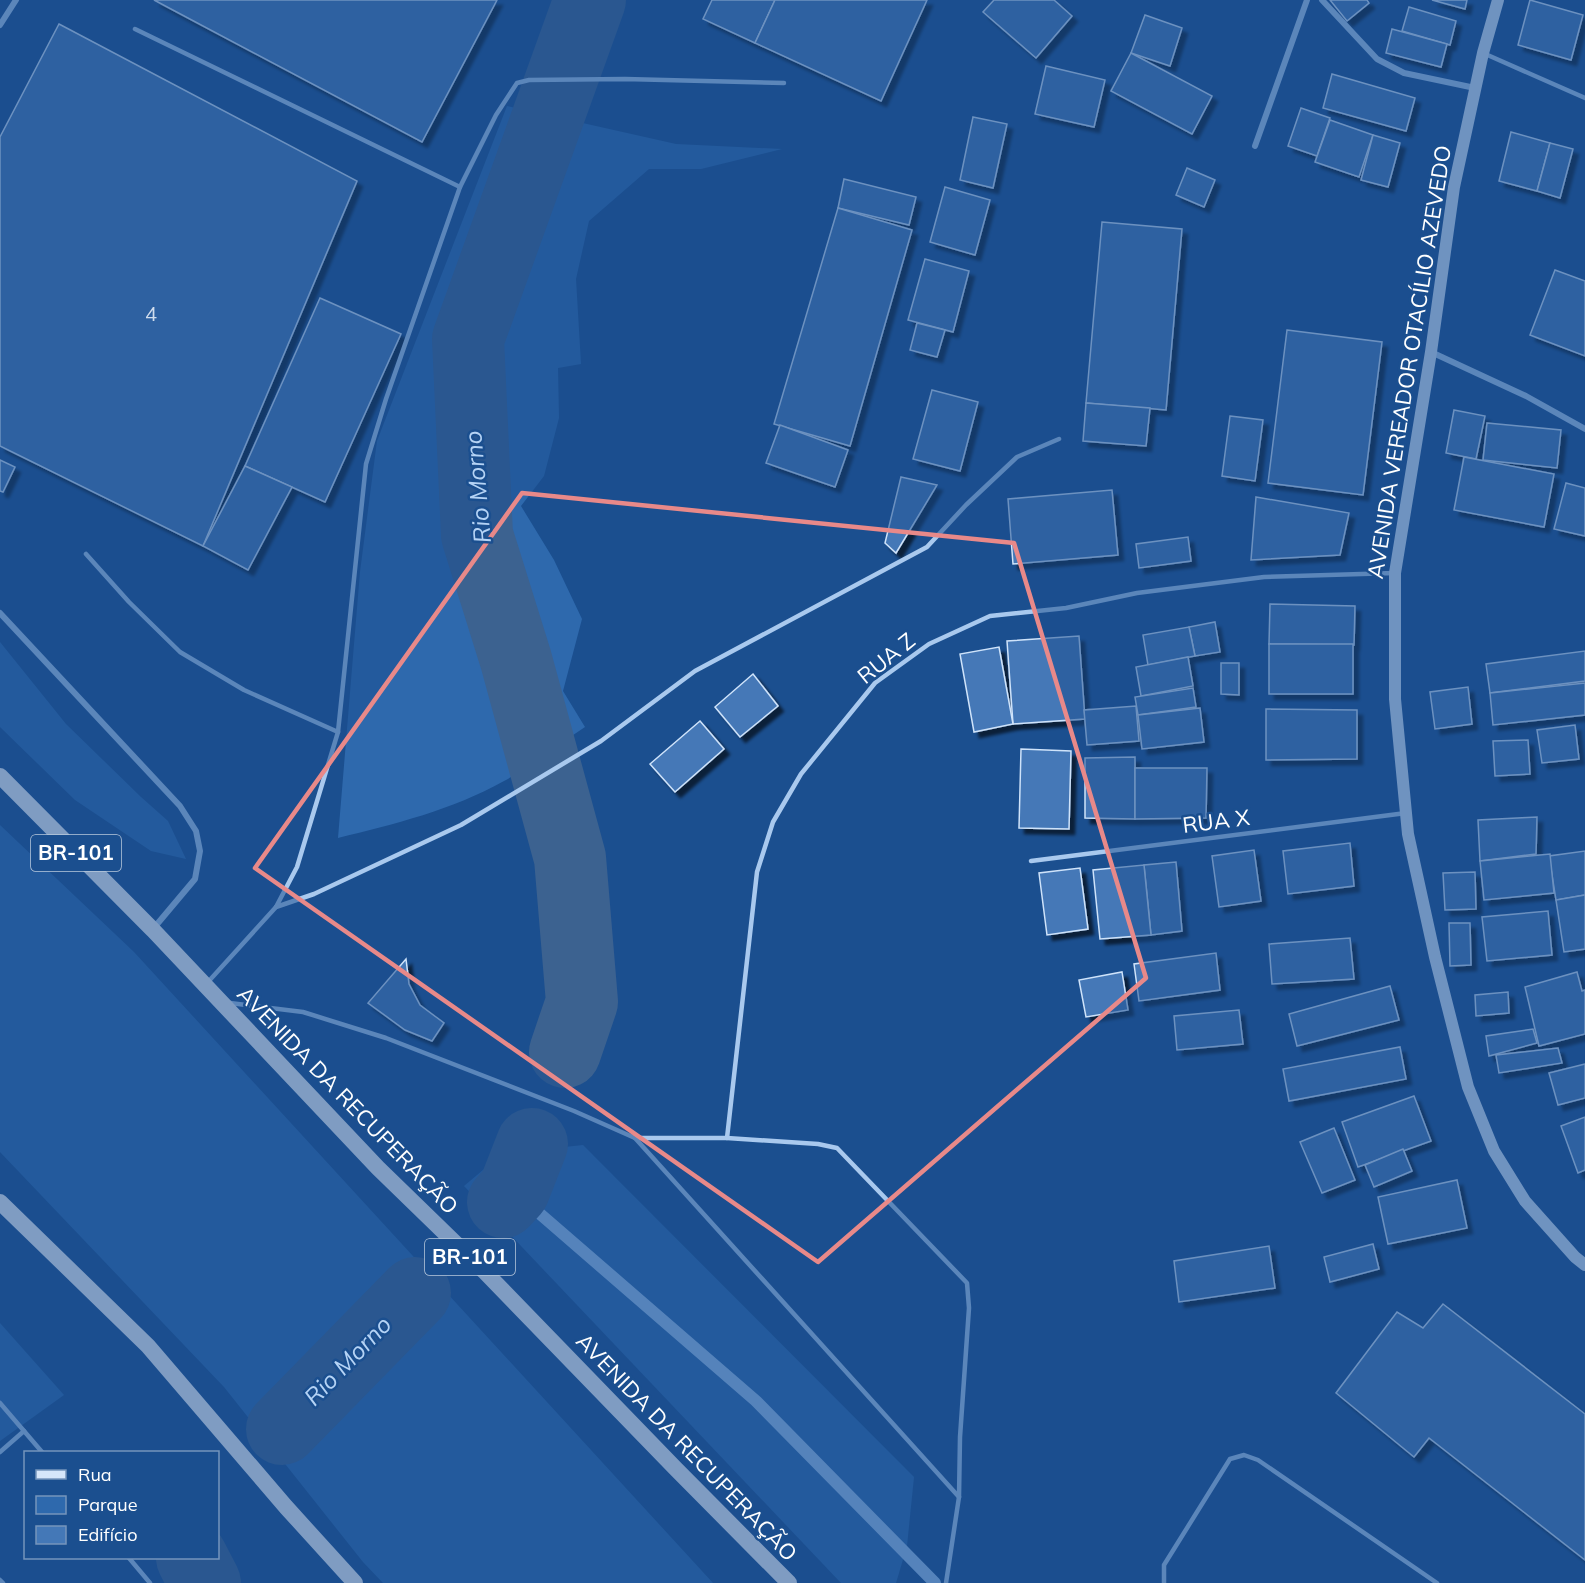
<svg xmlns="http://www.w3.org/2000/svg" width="1585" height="1583" viewBox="0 0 1585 1583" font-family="Mulish,sans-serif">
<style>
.green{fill:#2e69ad}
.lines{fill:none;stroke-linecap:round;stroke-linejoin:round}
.stream{stroke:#9cc4f0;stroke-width:12}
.river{stroke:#3c6290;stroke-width:72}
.building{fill:#4478b7;stroke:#cfe3fa;stroke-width:1.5;filter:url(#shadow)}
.service{stroke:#a9c9ee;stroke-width:4.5}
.minor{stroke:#a9c9ee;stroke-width:6}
.secondary{stroke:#d6e6fa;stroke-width:12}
.trunk{stroke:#f8faff;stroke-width:16}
.marked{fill:none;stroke:#e88989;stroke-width:4.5;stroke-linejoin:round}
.labels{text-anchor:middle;stroke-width:5;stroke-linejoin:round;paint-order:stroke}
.number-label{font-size:20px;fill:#d0dded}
.shield{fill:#1b4f8f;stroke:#bbcadd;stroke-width:1.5}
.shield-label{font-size:21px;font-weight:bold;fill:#fff}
.street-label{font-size:22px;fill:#fff;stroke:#1b4f8f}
.water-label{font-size:24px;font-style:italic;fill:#b5d3f5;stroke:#1b4f8f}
</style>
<defs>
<filter id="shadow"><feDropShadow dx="5.5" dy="5.5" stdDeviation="1.5" flood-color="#0009"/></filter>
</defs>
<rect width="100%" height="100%" fill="#1b4f8f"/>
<!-- green -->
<g class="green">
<path d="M 507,106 L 676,144 L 782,149 L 701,169 L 649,169 L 589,221 L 576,279 L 581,364 L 558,368 L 559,418 L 544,476 L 521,506 L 554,560 L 582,619 L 563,691 L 585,727 C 558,745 532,766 504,781 C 452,810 395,824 338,838 L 360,572 L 377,441 Z"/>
<polygon points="0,642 66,724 141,797 168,821 186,859 151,851 75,800 0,727"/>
<polygon points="0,825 134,952 713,1583 383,1583 363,1562 224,1387 0,1152"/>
<polygon points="583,1145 914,1477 907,1546 896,1583 841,1583 464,1186 502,1154"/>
<polygon points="0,1323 64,1395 0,1441"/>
</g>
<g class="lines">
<!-- stream -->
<polyline class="stream" points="519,1180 528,1197 539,1213 756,1401 935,1583"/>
<!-- river -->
<g class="river">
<polyline points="565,1052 582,1002 570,858 516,660 477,535 468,339 590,0"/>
<polyline points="503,1202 514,1190 532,1144"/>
<polyline points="282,1429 415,1293"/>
<polyline points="192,1558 205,1583"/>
</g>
</g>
<!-- building -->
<g class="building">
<polygon points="154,0 497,0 422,142"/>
<polygon points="712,0 775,0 755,43 703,19"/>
<polygon points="775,0 927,0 881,101 755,43"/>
<polygon points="994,0 1054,0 1072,16 1036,58 983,12"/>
<polygon points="1330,0 1367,0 1369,3 1347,21"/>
<polygon points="1432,0 1467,0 1465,9"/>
<polygon points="1530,0 1583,15 1571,60 1518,45"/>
<polygon points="1409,7 1456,21 1450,45 1402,31"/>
<polygon points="1145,15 1182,28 1170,66 1131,53"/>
<polygon points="59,24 357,181 203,546 0,446 0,137"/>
<polygon points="1392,29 1447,44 1441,67 1386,53"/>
<polygon points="1131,53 1212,96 1192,134 1111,91"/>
<polygon points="1046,66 1105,80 1094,127 1035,114"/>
<polygon points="1332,74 1415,98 1406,131 1323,108"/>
<polygon points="1301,108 1330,118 1317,156 1288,146"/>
<polygon points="973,117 1007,124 993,188 960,180"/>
<polygon points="1330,120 1373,135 1359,177 1315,162"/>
<polygon points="1511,132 1550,143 1537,191 1499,181"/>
<polygon points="1373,135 1400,143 1388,187 1361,180"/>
<polygon points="1550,143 1573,149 1560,198 1537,191"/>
<polygon points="1187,168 1215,180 1204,207 1176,195"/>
<polygon points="844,179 916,197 909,225 838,208"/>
<polygon points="945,187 990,200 975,255 930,242"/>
<polygon points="838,208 912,230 850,446 774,424"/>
<polygon points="1102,222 1182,229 1166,410 1086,403"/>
<polygon points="925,259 969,271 953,332 908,320"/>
<polygon points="1555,270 1585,281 1585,356 1530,335"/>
<polygon points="320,298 401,334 325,502 245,466"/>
<polygon points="917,323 945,330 937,357 910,350"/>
<polygon points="1287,330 1382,342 1363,495 1268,483"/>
<polygon points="932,390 978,402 960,471 913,459"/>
<polygon points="1086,403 1150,408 1146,446 1083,441"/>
<polygon points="1454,410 1485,416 1476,459 1446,453"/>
<polygon points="1230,416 1263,420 1255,481 1222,476"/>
<polygon points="1487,423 1561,430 1557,468 1483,460"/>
<polygon points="780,425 848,450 835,487 766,463"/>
<polygon points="1464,457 1554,474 1544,527 1454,510"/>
<polygon points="0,460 15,467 3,492 0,491"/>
<polygon points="245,466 292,487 248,570 203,546"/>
<polygon points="901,477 937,485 896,553 885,543"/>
<polygon points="1566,483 1585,488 1585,536 1554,529"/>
<polygon points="1112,490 1118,555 1013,564 1008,499"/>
<polygon points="1256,497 1349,513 1340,555 1251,560"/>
<polygon points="1188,537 1191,561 1139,568 1136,544"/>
<polygon points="1270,604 1355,606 1354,645 1269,644"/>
<polygon points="1215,622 1220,652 1195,656 1189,627"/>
<polygon points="1189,627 1195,656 1148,665 1143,635"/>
<polygon points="1079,636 1085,719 1013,724 1007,641"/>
<rect x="1269" y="644" width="84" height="50"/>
<polygon points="999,647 1013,724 974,732 960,654"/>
<polygon points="1585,651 1585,681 1490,693 1486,664"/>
<polygon points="1188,657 1193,686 1141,696 1136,667"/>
<polygon points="1221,663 1239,663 1239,695 1221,694"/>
<polygon points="753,674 778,706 740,737 715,707"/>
<polygon points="1585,683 1585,715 1493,725 1490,693"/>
<polygon points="1468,687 1472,724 1435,729 1430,692"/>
<polygon points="1193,688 1196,707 1138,715 1135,697"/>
<polygon points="1136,706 1139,741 1087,745 1084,710"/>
<polygon points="1200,708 1204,742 1142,749 1138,715"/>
<polygon points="1266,709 1357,710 1357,759 1266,760"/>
<polygon points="700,721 724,749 675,792 650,764"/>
<polygon points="1575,725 1579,759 1542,763 1537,730"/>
<polygon points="1528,740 1530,774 1495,776 1493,741"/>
<polygon points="1021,749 1071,751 1069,829 1019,828"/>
<polygon points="1135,757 1135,819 1085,818 1085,758"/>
<polygon points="1135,768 1207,768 1206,818 1135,819"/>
<polygon points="1537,817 1536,854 1480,861 1478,820"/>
<polygon points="1350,843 1354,886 1288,894 1283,851"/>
<polygon points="1254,850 1261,901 1219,907 1212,856"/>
<polygon points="1585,851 1585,895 1556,900 1549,856"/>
<polygon points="1550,854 1554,893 1484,900 1480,861"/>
<polygon points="1176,862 1182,931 1151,935 1144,865"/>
<polygon points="1144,865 1151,935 1100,939 1093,870"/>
<polygon points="1080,868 1088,929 1047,935 1039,873"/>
<polygon points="1475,872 1476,909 1445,910 1443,873"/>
<polygon points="1585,895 1585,949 1564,952 1556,900"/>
<polygon points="1548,911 1552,955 1487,961 1482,917"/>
<polygon points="1449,923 1470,923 1471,965 1450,966"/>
<polygon points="1350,938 1354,979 1272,984 1269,944"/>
<polygon points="1216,953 1220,990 1139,1001 1134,964"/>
<polygon points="406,959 409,984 420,1005 444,1023 432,1041 405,1030 368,1003"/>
<polygon points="1122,972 1128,1010 1086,1017 1079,980"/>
<polygon points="1577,972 1582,991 1585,990 1585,1034 1539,1046 1525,987"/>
<polygon points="1390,986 1399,1020 1297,1046 1289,1014"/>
<polygon points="1508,992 1509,1013 1476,1016 1475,995"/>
<polygon points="1239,1010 1243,1044 1177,1050 1174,1016"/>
<polygon points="1533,1029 1537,1043 1489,1056 1486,1036"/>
<polygon points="1400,1047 1406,1079 1289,1101 1283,1069"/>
<polygon points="1558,1048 1562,1063 1499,1073 1496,1055"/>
<polygon points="1585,1064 1585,1098 1558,1105 1549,1073"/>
<polygon points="1414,1096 1431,1141 1358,1167 1342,1122"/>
<polygon points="1585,1117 1585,1170 1578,1173 1561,1126"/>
<polygon points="1334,1128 1355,1180 1322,1193 1300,1142"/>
<polygon points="1403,1149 1412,1171 1374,1187 1365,1165"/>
<polygon points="1457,1180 1467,1228 1388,1244 1378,1197"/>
<polygon points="1373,1244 1379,1269 1330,1282 1324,1257"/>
<polygon points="1269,1246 1275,1288 1179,1302 1174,1261"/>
<polygon points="1443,1304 1585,1414 1585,1560 1429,1438 1414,1457 1336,1393 1397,1312 1423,1328"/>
</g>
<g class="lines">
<!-- service -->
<g class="service">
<polyline points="135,29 460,187"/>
<polyline points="1483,53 1585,98"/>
<polyline points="86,554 129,602 180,652 244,690 338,732"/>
<polyline points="1031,861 1406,813"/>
<polyline points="276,907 314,894 461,825 601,741 695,671 927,547 966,505 1017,457 1059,439"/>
<polyline points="208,982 276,907 297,867 338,732 366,464 386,399 460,187 496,115 517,83 529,80 625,79 784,83"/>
<polyline points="230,1003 303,1012 386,1038 574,1111 635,1138 727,1138 818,1144 837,1148 967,1283 969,1308 960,1437 959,1497 946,1583"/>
<polyline points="635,1138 959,1497"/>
<polyline points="727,1138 757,872 773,822 801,774 875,683 929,644 990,616 1066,608 1137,593 1264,577 1395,573"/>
<polyline points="0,1403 42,1452"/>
<polyline points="0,1452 24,1431"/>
<polyline points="129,1558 150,1583"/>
<polyline points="0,1580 3,1583"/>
<polyline points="1164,1583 1164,1565 1230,1459 1244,1455 1258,1460 1437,1583"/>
</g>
<!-- minor -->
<g class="minor">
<polyline points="1322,0 1377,59 1404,73 1475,88"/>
<polyline points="0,25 16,0"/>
<polyline points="1255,146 1307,0"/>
<polyline points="1431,352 1526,396 1585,429"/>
<polyline points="0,613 180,806 196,831 200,851 195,879 153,929"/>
</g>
<!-- secondary -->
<polyline class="secondary" points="1498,0 1483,53 1454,187 1431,352 1395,573 1395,699 1408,834 1435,957 1468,1087 1494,1151 1525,1201 1575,1257 1585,1265"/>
<!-- trunk -->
<g class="trunk">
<polyline points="0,776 153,930 378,1168 484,1271 676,1469 789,1583"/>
<polyline points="0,1202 148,1346 286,1507 355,1583"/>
</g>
</g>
<!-- marked area -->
<path d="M0 0H1585V1583H0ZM 522,493 L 1014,543 L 1146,978 L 818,1262 L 255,868 Z" fill="#1b4f8f" fill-opacity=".55" fill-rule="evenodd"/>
<path class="marked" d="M 522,493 L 1014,543 L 1146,978 L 818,1262 L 255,868 Z"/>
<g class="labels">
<!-- number labels -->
<g class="number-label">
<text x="151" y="321">4</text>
</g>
<!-- shield labels -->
<g class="shield">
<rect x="31" y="835" width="90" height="36" rx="4.5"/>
<rect x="425" y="1239" width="90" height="36" rx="4.5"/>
</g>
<g class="shield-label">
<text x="76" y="860">BR-101</text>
<text x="470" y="1264">BR-101</text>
</g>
<!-- street labels -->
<g class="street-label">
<text transform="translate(1409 362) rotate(-81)" y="8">AVENIDA VEREADOR OTACÍLIO AZEVEDO</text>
<text transform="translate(886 658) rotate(-39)" y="8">RUA Z</text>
<text transform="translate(1216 821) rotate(-7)" y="8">RUA X</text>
<text transform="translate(348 1100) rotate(46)" y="8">AVENIDA DA RECUPERAÇÃO</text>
<text transform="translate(687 1447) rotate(46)" y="8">AVENIDA DA RECUPERAÇÃO</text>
</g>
<!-- water labels -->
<g class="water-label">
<text transform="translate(478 487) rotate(-95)" y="8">Rio Morno</text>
<text transform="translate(348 1361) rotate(-46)" y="8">Rio Morno</text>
</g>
</g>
<!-- legend -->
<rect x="24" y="1451" width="195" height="108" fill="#1b4f8f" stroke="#7695bc" stroke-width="1.5"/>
<rect x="36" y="1470" width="30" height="9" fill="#d6e6fa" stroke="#7695bc" stroke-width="1.5"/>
<text x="78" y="1481" font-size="18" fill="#ffffff">Rua</text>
<rect x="36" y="1496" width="30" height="18" fill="#2e69ad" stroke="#7695bc" stroke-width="1.5"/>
<text x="78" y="1511" font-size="18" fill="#ffffff">Parque</text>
<rect x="36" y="1526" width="30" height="18" fill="#4478b7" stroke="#7695bc" stroke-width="1.5"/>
<text x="78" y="1541" font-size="18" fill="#ffffff">Edifício</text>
</svg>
